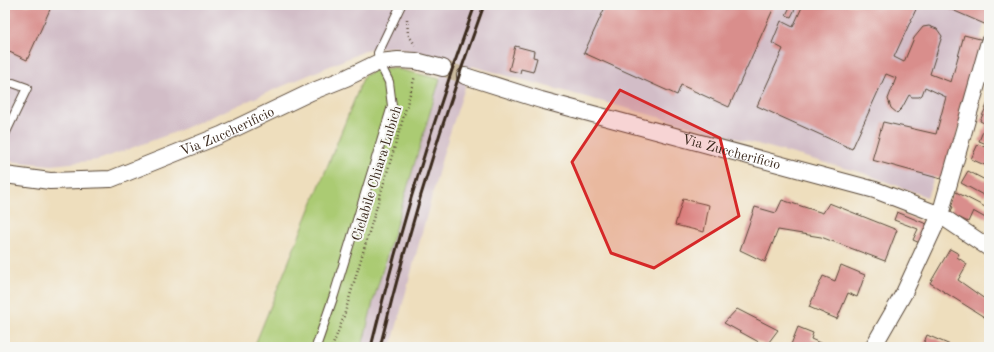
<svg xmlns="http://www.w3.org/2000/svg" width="994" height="352" viewBox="0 0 994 352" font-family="'Old Standard TT',serif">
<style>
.industrial{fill:#d2bdc7}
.green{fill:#abcb73;stroke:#737a48}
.building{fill:#d98e8c}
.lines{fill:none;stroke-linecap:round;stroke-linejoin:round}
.street-tunnel{stroke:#caba9d;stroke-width:16;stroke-dasharray:16 8;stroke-linecap:butt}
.lane-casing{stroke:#564536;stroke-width:10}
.street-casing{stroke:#564536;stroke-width:18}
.path{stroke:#564536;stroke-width:2.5;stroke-dasharray:1 3;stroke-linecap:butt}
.lane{stroke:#fff;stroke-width:8}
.street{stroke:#fff;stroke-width:16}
.rail{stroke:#3b2a1e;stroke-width:3}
.marked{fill:#d62828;fill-opacity:0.2;stroke:#d62828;stroke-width:3;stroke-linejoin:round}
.labels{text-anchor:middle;stroke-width:4;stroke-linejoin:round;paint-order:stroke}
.street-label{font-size:14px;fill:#3b2a1e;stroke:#f6f6f2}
</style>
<rect width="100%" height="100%" fill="#f6f6f2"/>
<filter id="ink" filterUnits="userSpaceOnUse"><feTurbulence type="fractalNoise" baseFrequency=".025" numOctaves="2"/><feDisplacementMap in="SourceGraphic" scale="8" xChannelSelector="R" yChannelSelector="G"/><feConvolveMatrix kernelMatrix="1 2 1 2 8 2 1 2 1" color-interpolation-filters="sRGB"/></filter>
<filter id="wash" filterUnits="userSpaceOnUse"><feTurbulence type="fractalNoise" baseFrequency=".012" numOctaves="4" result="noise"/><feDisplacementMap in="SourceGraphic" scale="16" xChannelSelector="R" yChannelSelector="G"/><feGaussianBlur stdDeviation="0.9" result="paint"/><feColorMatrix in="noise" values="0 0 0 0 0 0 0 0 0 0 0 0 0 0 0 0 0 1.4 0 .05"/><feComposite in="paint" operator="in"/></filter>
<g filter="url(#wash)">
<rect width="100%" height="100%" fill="#eedebd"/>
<!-- industrial -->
<polygon class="industrial" points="5,5 989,5 989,9 963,97 927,197 863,173 472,66 444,151 391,347 362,347 373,302 446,58 394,47 372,48 173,133 98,160 52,165 5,161"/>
<!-- green -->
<polygon class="green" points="393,68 440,79 373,302 362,347 254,347 364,76 377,69"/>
<g id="blocks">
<!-- building -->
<g class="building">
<polygon points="5,5 52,5 27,60 5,50"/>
<polygon points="606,5 775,5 729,107 681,85 677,95 584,53"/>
<polygon points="791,5 797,5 791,17 786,15"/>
<polygon points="803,5 918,5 894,57 904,62 914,38 923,27 929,26 937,29 942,36 930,74 951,82 964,35 984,40 945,180 872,160 883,122 936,134 946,97 925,87 922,95 919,97 912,97 909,95 902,108 897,113 891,108 888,99 896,78 886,74 852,149 757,106 783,49 772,43 781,21 793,27"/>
<polygon points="941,5 989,5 989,26"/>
<polygon points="515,46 534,51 533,57 537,58 533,72 521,69 520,73 509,70"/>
<polygon points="989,100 989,145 979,141 986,124 980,121"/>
<polygon points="978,144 989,149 989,167 971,159"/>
<polygon points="968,171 989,182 989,189 985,196 961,183"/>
<polygon points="954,191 989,209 989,220 973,211 968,222 950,213 953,207 947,204"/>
<polygon points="683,199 709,205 704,232 675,225"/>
<polygon points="782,200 823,213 829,203 897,230 885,261 821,237 778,230 765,262 740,250 755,207 776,213"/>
<polygon points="897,212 929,225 922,244 913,240 918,229 894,220"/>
<polygon points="950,249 959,254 957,257 967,264 958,280 989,302 989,320 930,283"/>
<polygon points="841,265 865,275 857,297 848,293 837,319 809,307 823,276 835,281"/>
<polygon points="737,309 778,330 766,346 724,323"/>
<polygon points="798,327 813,333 811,339 829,347 790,347"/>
<polygon points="927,335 955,347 922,347"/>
</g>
</g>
</g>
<g filter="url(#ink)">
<use href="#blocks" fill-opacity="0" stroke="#564536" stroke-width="1"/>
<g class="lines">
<!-- street-tunnel -->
<polyline class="street-tunnel" points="443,68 465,76"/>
<defs>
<g id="lane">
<polyline points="5,134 27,88 13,83"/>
<polyline points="316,347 334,295 392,106 389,82 379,62 378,53 401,5"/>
</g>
<g id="street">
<path id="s1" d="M 465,76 L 541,100 L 875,190 L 940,215 L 989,248"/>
<path id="s2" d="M 5,175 L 50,181 L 111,179 L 221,135 L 311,92 L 346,78 L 379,62 L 398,60 L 416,61 L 443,68"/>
<polyline points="873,347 904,293 940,215 989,42"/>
</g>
</defs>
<!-- lane casing -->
<use href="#lane" class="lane-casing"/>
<!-- street casing -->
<use href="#street" class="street-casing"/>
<!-- path -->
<g class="path">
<polyline points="407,19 408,34 415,45"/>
<polyline points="332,347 343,319 400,129 415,76"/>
</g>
<!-- lane -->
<use href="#lane" class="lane"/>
<!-- street -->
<use href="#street" class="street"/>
<!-- rail -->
<g class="rail">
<path d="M 371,347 C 399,231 434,117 475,5"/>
<path d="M 380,347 C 408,231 443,117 484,5"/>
</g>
</g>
</g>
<!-- marked area -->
<path class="marked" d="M 620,90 L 720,138 L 739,216 L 654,268 L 611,253 L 572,162 Z"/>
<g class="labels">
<!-- street labels -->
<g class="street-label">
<text dy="5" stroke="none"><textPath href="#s2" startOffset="232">Via Zuccherificio</textPath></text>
<text dy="5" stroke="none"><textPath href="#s1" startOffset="277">Via Zuccherificio</textPath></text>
<text transform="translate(376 173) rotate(-73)" y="5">Ciclabile Chiara Lubich</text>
</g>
</g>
<!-- margin -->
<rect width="994" height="352" fill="none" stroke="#f6f6f2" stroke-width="20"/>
</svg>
